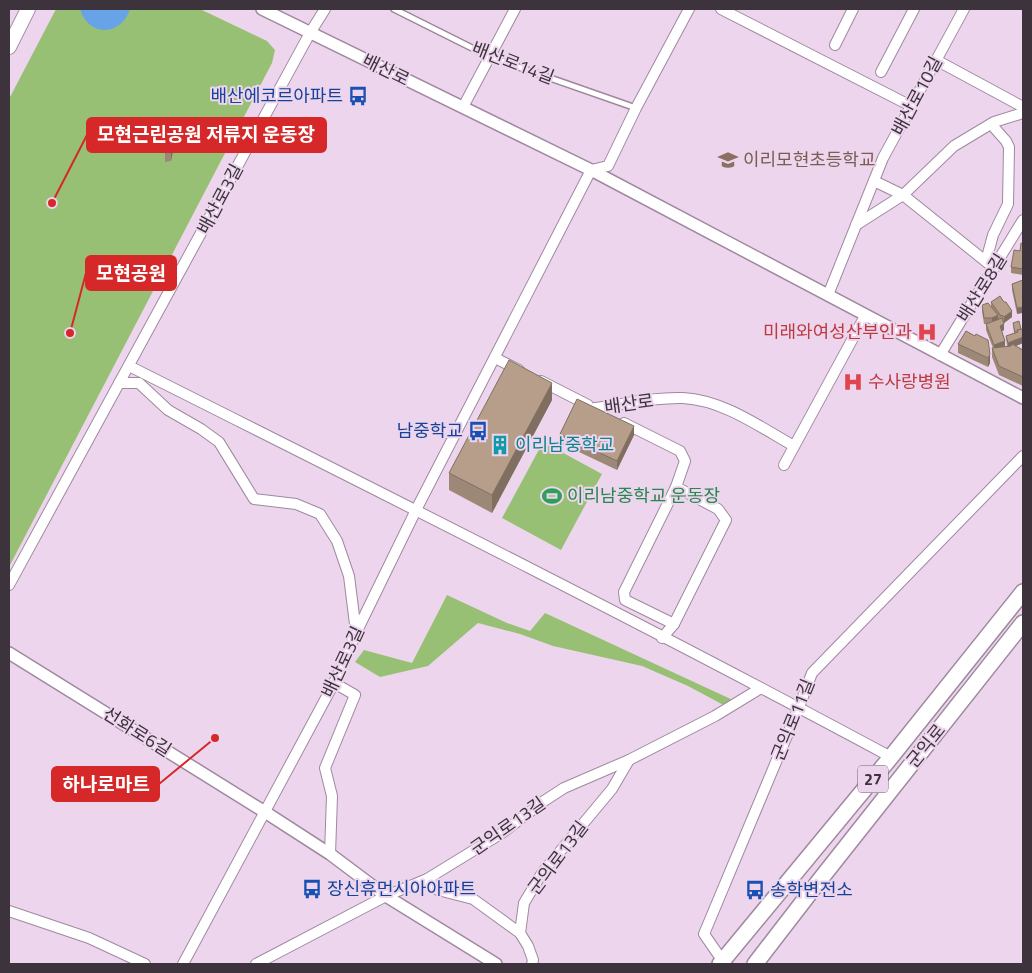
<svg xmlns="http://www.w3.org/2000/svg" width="1032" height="973" viewBox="0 0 1032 973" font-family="'Titillium Web','Noto Sans KR',sans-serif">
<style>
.green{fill:#98c074}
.water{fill:#67a3e6}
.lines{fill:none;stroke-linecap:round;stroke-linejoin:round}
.service-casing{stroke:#9f899f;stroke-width:8}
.minor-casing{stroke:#9f899f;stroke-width:12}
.tertiary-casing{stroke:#9f899f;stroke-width:14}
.secondary-casing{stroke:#9f899f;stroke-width:16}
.primary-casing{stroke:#9f899f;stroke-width:18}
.service{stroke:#fff;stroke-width:5}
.minor{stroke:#fff;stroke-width:10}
.tertiary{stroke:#fff;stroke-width:11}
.secondary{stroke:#fff;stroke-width:14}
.primary{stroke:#fff;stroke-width:15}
.wall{fill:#9d8878}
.shaded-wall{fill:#806f61}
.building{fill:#b79e8b;stroke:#806f61}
.labels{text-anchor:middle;stroke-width:4;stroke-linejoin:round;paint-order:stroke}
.shield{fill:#edd6ed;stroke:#716471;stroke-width:1}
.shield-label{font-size:16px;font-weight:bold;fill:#3c333c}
.street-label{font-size:18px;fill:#3c333c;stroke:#edd6ed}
.transit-label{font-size:18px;fill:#164399;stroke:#edd6ed;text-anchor:end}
.education-label{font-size:18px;fill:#785e54;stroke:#edd6ed;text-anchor:start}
.health-label{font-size:18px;fill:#be3a42;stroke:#edd6ed;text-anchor:end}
.culture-label{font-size:18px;fill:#0d838f;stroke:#edd6ed;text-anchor:start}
.leisure-label{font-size:18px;fill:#27864d;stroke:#edd6ed;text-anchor:start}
.leader{fill:none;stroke:#d62828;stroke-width:2}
.callout-dot{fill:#d62828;stroke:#edd6ed;stroke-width:2}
.callout{fill:#d62828;stroke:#d62828;stroke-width:2}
.callout-label{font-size:19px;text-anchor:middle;font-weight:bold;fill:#fff}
</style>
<rect width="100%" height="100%" fill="#edd6ed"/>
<!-- green -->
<g class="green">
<polygon points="56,9 200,9 267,41 275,50 272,63 9,567 9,99"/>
<polygon points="543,442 602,474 561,550 502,518"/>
<polygon points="447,595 507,623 530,631 545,613 735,701 729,708 688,686 642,666 553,646 520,634 478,623 428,666 380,677 355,662 364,650 412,663"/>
</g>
<!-- water -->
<path class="water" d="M 80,9 L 130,9 C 121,37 88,37 80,9 Z"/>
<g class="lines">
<defs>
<polyline id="service" points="394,9 490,57 636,108"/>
<g id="minor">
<polyline points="721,9 911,106"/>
<polyline points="835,45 853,9"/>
<polyline points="936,60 1023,107"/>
<polyline points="881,72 914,9"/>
<polyline points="463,107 515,9"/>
<polyline points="874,181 903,195 994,268"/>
<polyline points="856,225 903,195 954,146 994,122 1023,113"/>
<polyline points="986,261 993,235 1008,204 1009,147 1006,141 991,124"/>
<polyline points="828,295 883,158 964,9"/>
<polyline points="940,355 1023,220"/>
<polyline points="495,358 519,370"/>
<path d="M 129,366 C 384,494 640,622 891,757"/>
<polyline points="541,381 588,405"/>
<polyline points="119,383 139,383 168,410 201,429 219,442 254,499 296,504 320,514 337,541 349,576 356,632"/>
<path d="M 595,408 C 624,404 654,397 683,398 C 723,400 760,427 794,446"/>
<polyline points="624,423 680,451 685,461 676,487 624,592 625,600 674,624"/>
<polyline points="784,465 865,316"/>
<polyline points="9,585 310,33 325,9"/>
<polyline points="662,638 674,624 726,520 718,509 676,487"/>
<polyline points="330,854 332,796 325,768 355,695 334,683"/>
<polyline points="427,879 438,890 473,899 520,933"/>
<polyline points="9,911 89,938 145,964"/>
<polyline points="722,960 704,934 799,707 812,673 1023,456"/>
<polyline points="183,964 334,683 356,633 416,510 591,170 608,166 636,108 689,9"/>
<polyline points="256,964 386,896 427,879 502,833 544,801 564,788 629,760 715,716 761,688"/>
<polyline points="532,964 533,960 528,946 520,933 524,903 542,873 612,789 629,760"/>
</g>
<g id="tertiary">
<polyline points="262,9 591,170 1023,398"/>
<polyline points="9,653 265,812 330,854 386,896 496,964"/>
</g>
<polyline id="secondary" points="9,47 28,9"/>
<g id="primary">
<polyline points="720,964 891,757 1023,592"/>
<polyline points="755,964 819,881 1023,623"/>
</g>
</defs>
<!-- service casing -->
<use href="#service" class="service-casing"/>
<!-- minor casing -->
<use href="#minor" class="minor-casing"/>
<!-- tertiary casing -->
<use href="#tertiary" class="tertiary-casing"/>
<!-- secondary casing -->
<use href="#secondary" class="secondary-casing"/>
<!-- primary casing -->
<use href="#primary" class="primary-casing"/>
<!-- service -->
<use href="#service" class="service"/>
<!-- minor -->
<use href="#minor" class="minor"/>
<!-- tertiary -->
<use href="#tertiary" class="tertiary"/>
<!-- secondary -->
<use href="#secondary" class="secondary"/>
<!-- primary -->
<use href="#primary" class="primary"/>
</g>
<!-- wall -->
<g class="wall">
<polygon points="184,138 175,141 171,161 165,162 165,151 157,148 157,139"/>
<polygon points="1023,244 1023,275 1011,273 1011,267"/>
<polygon points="1023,280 1017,314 1012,290 1012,284"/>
<polygon points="991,302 1012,317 1004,323 1004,330 1002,331 1005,346 1007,346 1006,336 1014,333 1013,323 1023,331 1023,343 1016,346 1023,350 1023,386 999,375 992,357 992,348 993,348 986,330 986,324 984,324 982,311 982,305 991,307"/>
<polygon points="976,334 990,363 988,367 958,353 958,344 975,336"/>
<polygon points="552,400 492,513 449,490 449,473"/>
<polygon points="560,434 634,435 617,470 560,443"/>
</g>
<!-- shaded-wall -->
<g class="shaded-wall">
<polygon points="184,129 184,138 175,141 171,161 171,152 175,132"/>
<polygon points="1023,307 1023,313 1017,314 1017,308"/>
<polygon points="1012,311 1012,317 1004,323 1004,317"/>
<polygon points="998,315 998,321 992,324 992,318"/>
<polygon points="1004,324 1004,330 1000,332 1000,326"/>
<polygon points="1023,337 1023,343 1008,349 1008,343"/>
<polygon points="1005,341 1005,347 994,351 994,345"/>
<polygon points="990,354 990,363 988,367 988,358"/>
<polygon points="552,383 552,400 492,513 492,495"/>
<polygon points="634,426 634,435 617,470 617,461"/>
</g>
<!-- building -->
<g class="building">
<polygon points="182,118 184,129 175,132 171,152 165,153 166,142 157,139 159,119"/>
<polygon points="1021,243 1023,244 1023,269 1011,267 1014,250 1020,251"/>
<polygon points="1023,280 1023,307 1017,308 1012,284"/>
<polygon points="1000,296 1004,302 1006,302 1012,311 1004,317 1002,315 1001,316 991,302"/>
<polygon points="988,303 998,315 992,318 984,318 982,305"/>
<polygon points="1002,318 1004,324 1000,326 1005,341 994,345 986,324"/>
<polygon points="1019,321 1021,329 1017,330 1018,332 1015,332 1013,323"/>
<polygon points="1023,329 1023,337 1008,343 1006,336 1018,332 1017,330"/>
<polygon points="966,331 975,336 976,334 988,340 990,354 988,358 958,344"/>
<polygon points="1012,344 1023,350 1023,377 999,366 992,348 1011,346"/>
<polygon points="509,360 552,383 492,495 449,473"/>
<polygon points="577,399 634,426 617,461 560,434"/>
</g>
<!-- icons -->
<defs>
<symbol id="bus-bare" viewBox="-9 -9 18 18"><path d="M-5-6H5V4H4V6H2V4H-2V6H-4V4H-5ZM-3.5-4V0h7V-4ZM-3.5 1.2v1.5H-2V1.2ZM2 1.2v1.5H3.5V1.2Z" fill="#1a4fb4" stroke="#edd6ed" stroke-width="2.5" paint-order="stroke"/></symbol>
<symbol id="school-bare" viewBox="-9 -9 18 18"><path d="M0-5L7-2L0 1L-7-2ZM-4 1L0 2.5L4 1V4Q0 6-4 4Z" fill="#8d6e63" stroke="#edd6ed" stroke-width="2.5" paint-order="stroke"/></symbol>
<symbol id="hospital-bare" viewBox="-9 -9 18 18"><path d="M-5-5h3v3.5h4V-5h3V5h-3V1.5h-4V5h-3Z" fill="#e0444e" stroke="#edd6ed" stroke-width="2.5" paint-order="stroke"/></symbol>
<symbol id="building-bare" viewBox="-9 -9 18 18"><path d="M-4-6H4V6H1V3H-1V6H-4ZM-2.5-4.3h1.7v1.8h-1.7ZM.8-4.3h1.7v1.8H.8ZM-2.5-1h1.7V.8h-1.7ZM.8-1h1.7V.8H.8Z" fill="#0f9aa8" stroke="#edd6ed" stroke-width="2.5" paint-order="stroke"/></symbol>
<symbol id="stadium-bare" viewBox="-9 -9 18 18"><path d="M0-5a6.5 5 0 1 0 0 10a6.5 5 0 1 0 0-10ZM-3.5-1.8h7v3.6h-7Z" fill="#2e9e5b" stroke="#edd6ed" stroke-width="2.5" paint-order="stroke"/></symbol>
</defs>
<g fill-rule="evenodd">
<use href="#bus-bare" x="344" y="82" width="28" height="28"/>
<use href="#school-bare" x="714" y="146" width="28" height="28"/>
<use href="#hospital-bare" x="913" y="318" width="28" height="28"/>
<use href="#hospital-bare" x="839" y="368" width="28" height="28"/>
<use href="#bus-bare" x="464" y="417" width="28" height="28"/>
<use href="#building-bare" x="486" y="431" width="28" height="28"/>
<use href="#stadium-bare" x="538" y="482" width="28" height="28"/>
<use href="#bus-bare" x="298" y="875" width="28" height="28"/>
<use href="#bus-bare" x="741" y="876" width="28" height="28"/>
</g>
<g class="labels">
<!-- shield labels -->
<rect class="shield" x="858" y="765.5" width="30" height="27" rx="4"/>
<g class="shield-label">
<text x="873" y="785">27</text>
</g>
<!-- street labels -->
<g class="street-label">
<text transform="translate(513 63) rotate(21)" y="6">배산로14길</text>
<text transform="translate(386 70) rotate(26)" y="6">배산로</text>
<text transform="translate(917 96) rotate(-62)" y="6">배산로10길</text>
<text transform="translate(220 199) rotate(-62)" y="6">배산로3길</text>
<text transform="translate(982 288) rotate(-58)" y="6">배산로8길</text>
<text transform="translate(629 404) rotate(-8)" y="6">배산로</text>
<text transform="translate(343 662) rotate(-65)" y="6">배산로3길</text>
<text transform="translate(793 720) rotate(-68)" y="6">군익로11길</text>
<text transform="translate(137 732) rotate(32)" y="6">선화로6길</text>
<text transform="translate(926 746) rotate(-51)" y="6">군익로</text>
<text transform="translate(508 826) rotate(-35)" y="6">군익로13길</text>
<text transform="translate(558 858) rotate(-53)" y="6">군의로13길</text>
</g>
<!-- transit labels -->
<g class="transit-label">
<text x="343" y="102">배산에코르아파트</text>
<text x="463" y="437">남중학교</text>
<text x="327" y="895" text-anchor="start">장신휴먼시아아파트</text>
<text x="770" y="896" text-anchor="start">송학변전소</text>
</g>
<!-- education labels -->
<g class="education-label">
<text x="743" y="166">이리모현초등학교</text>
</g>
<!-- health labels -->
<g class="health-label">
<text x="912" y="338">미래와여성산부인과</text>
<text x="868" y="388" text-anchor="start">수사랑병원</text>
</g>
<!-- culture labels -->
<g class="culture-label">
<text x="515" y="451">이리남중학교</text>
</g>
<!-- leisure labels -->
<g class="leisure-label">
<text x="567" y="502">이리남중학교 운동장</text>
</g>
</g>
<!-- callouts -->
<path class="leader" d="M52 203L87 135M70 333L86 273M215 738L159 784"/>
<g class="callout-dot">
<circle cx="52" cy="203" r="5"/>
<circle cx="70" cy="333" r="5"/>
<circle cx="215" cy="738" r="5"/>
</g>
<g class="callout">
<rect x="87" y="118" width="239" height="34" rx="5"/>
<rect x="86" y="256" width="90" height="34" rx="5"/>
<rect x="52" y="767" width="107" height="34" rx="5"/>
</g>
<g class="callout-label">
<text x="206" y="141">모현근린공원 저류지 운동장</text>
<text x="131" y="280">모현공원</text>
<text x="106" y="791">하나로마트</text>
</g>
<!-- border -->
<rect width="1032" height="973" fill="none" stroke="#3c333c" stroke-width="20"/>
</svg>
